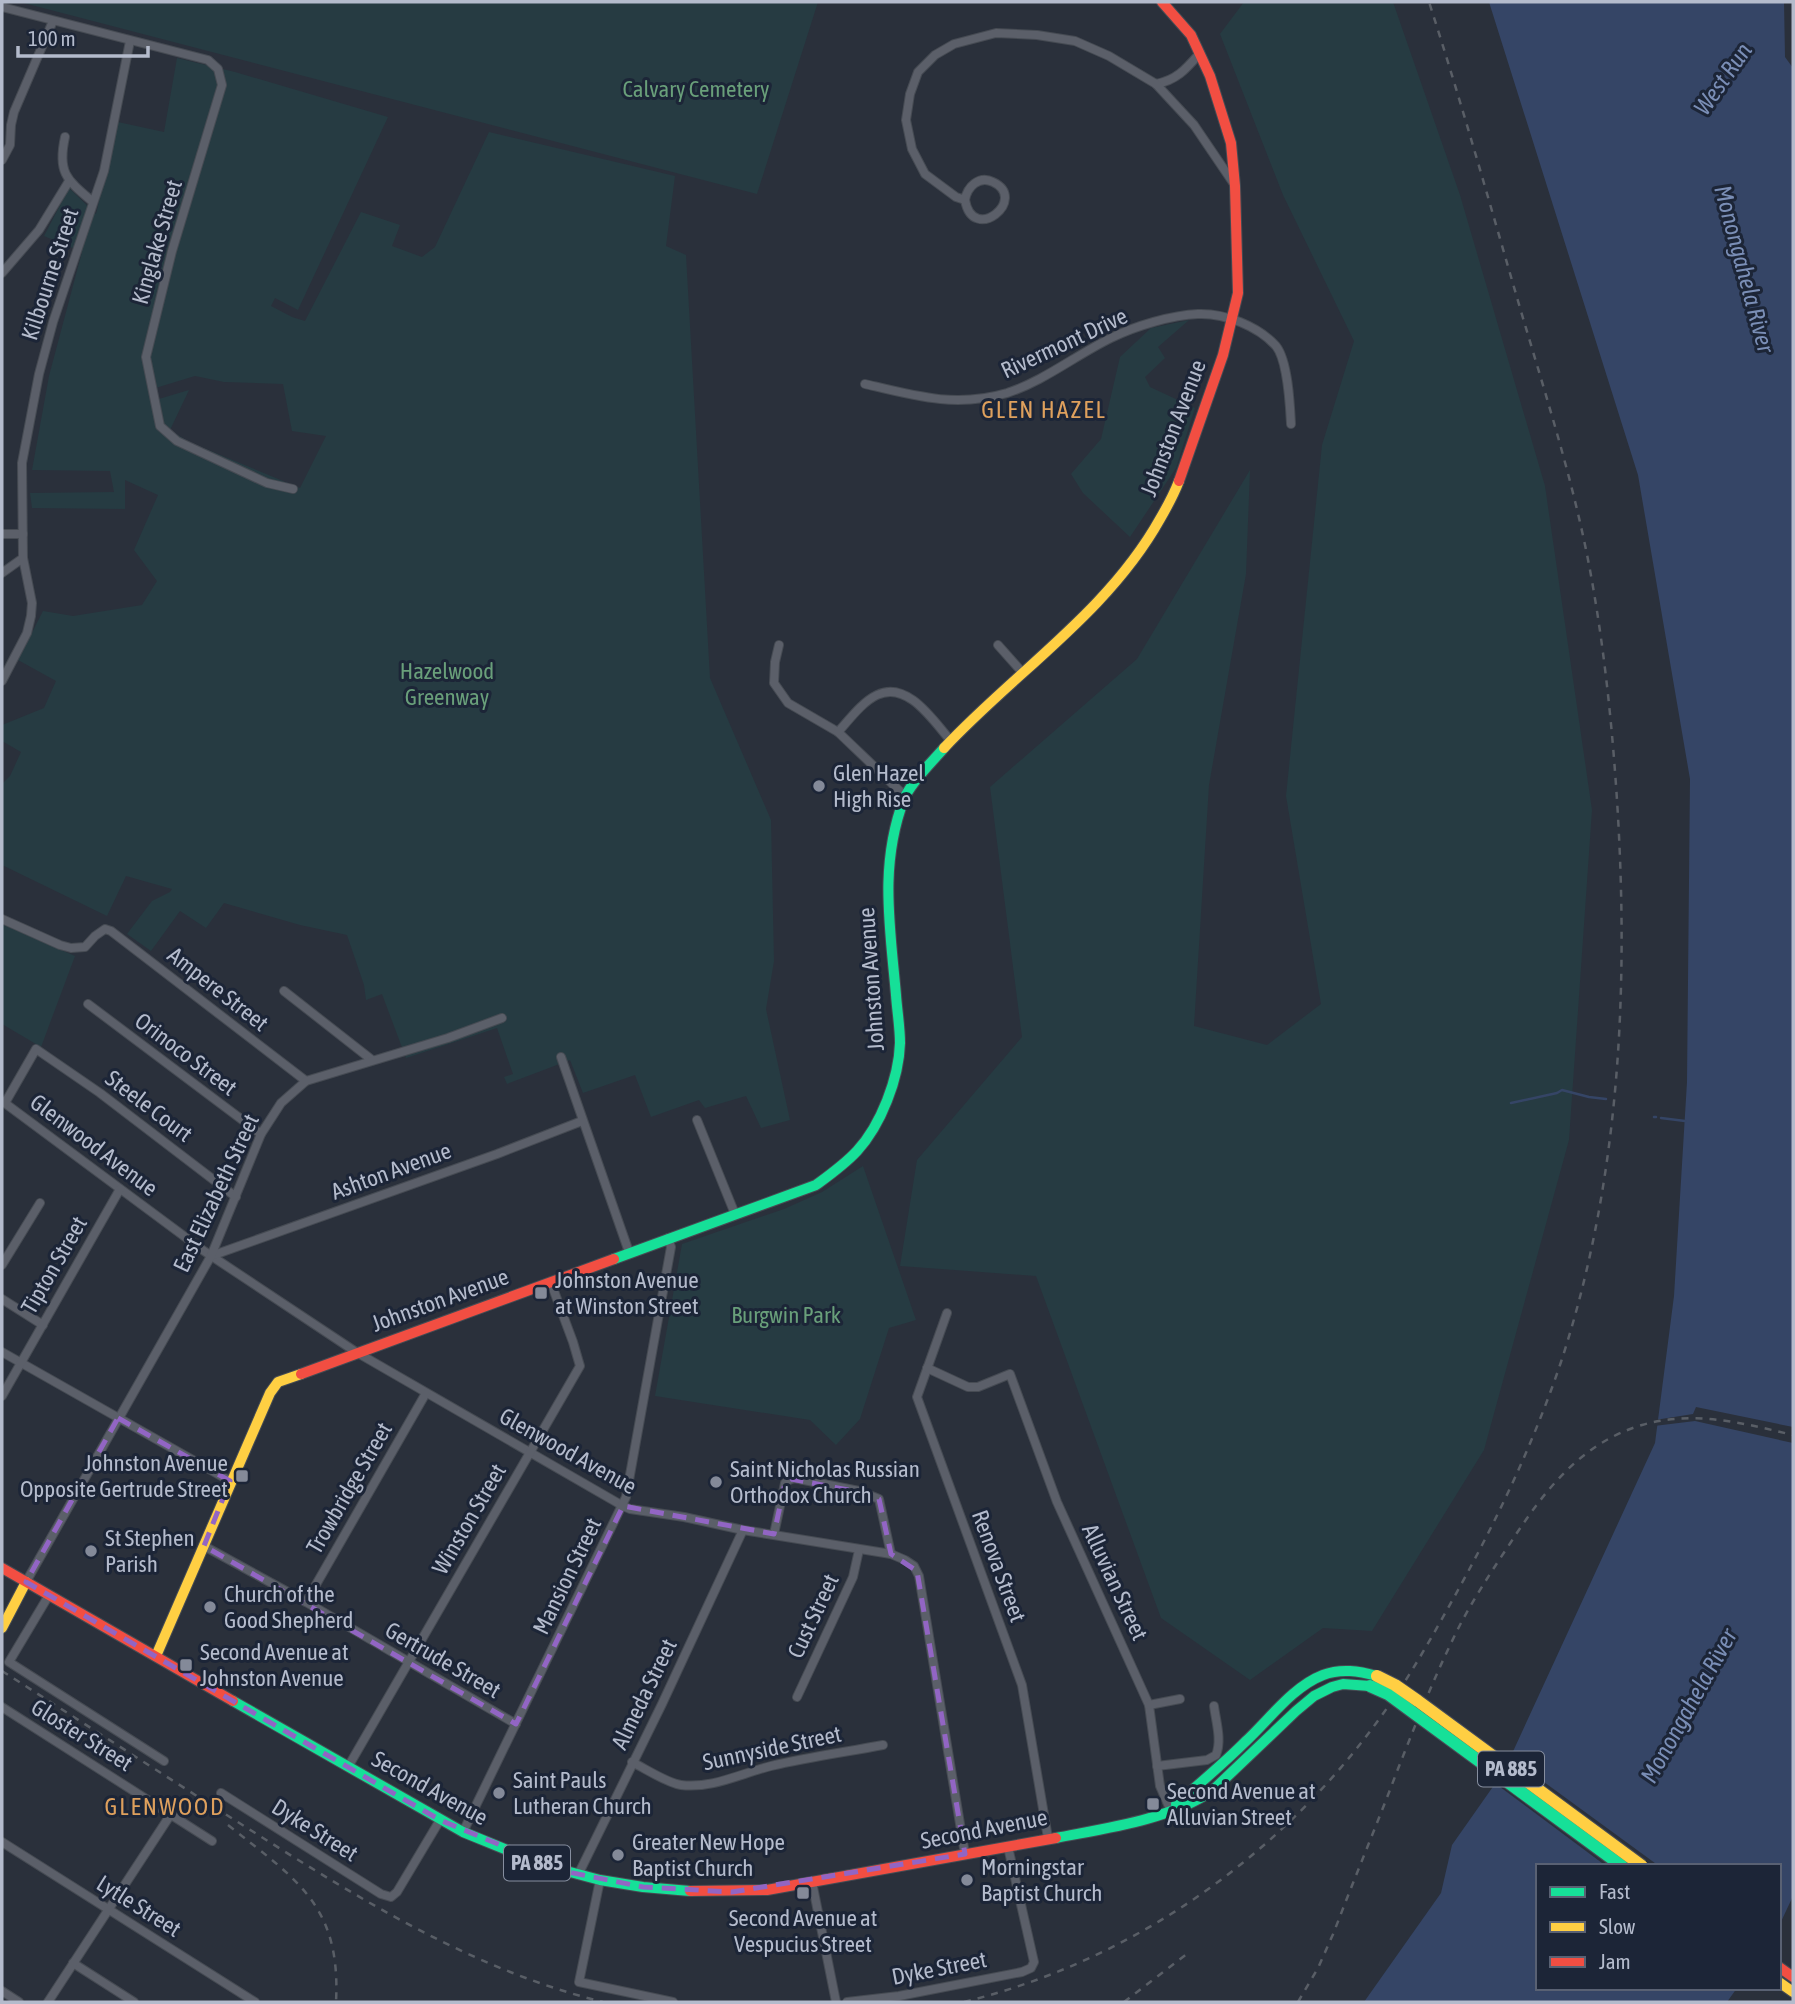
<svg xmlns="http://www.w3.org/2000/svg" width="1795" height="2004" viewBox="0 0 1795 2004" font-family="'Asap Condensed',sans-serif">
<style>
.green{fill:#263b42;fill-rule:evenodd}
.water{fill:#354566}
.pier{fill:#2a303b}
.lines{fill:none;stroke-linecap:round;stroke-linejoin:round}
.stream{stroke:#354566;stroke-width:2.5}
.street-casing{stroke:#464b53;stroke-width:10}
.fast-casing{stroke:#464b53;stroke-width:12}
.slow-casing{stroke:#464b53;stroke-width:12}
.jam-casing{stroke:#464b53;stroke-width:12}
.street{stroke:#5b5f69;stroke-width:8}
.fast{stroke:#16e098;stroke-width:10}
.slow{stroke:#ffcf43;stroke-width:10}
.jam{stroke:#f24e42;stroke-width:10}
.rail{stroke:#595e66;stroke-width:2.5;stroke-dasharray:7 7;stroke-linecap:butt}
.fast-bridge-casing{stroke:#484d57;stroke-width:14;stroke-linecap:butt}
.slow-bridge-casing{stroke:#484d57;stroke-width:14;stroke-linecap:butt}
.fast-bridge{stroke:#16e098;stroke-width:12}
.slow-bridge{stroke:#ffcf43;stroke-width:12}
.marked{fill:none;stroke:#9265c4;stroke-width:5;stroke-dasharray:14 9;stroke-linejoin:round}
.poi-dot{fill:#848a99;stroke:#1c2537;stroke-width:2.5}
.labels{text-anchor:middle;stroke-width:6;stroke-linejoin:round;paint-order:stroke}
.shield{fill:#1c2537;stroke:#868e9f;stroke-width:2}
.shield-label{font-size:21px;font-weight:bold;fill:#b4bbcc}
.park-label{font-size:23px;fill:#699f7a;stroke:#1c2537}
.street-label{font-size:23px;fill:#b4bbcc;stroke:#1c2537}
.poi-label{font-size:23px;fill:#b4bbcc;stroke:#1c2537;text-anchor:start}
.water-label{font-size:24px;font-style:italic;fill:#7a8eb6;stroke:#1c2537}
.neighbourhood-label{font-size:24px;letter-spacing:2px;fill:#dea05d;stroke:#1c2537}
</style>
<rect width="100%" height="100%" fill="#2a303b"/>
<!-- green -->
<g class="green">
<polygon points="20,2 818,2 757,194"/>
<polygon points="1244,2 1393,2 1460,195 1545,486 1592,810 1569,1140 1484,1450 1372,1631 1323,1628 1250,1680 1161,1618 1036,1276 900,1266 917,1160 1022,1037 990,787 1137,659 1250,470 1246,574 1209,785 1194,1026 1267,1045 1321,1004 1286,796 1322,445 1354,341 1283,195 1220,34"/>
<path d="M 177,58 L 235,72 L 388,117 L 298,310 L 275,298 L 271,306 L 292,317 L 305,321 L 361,212 L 400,225 L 392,246 L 422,257 L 435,247 L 489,132 L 675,176 L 666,246 L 686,255 L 710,678 L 771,820 L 774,961 L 766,1009 L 790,1120 L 761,1128 L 746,1096 L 705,1108 L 699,1100 L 651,1117 L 635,1075 L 583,1093 L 570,1060 L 507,1084 L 504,1077 L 513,1074 L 497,1028 L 406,1058 L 382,994 L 366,1000 L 364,985 L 347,935 L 300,925 L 224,903 L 206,928 L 180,911 L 151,951 L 127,934 L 152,901 L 170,892 L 172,889 L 126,876 L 107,916 L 2,865 L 2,784 L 10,776 L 21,752 L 2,741 L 2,725 L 44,708 L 56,681 L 18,660 L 43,611 L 73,616 L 142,605 L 157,581 L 134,550 L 158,495 L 125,480 L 125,509 L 32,508 L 30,493 L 114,492 L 110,471 L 32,470 L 49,376 L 82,252 L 44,236 L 69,188 L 96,214 L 118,122 L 164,132 ZM 195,376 L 224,382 L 283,384 L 292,431 L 326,436 L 300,488 L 189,442 L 170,430 L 189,390 L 152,401 L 149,390 Z"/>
<polygon points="1189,320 1158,347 1165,358 1145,377 1150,387 1195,408 1176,468 1130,537 1083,493 1071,474 1101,439 1120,357 1151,328"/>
<polygon points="2,924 75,956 41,1047 2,1024"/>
<polygon points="863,1166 916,1320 889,1328 860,1419 836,1445 810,1420 655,1396 682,1244 784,1209 822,1192"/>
</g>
<!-- water -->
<polygon class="water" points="1489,2 1784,2 1785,57 1793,68 1793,1896 1779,1926 1779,1866 1538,1866 1538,1988 1737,1988 1727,2002 1364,2002 1441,1893 1452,1845 1504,1771 1655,1443 1674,1296 1687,1082 1690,779 1638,475"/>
<!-- pier -->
<g class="pier">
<polygon points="1696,1407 1793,1427 1793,1443 1695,1421 1654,1426 1655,1420 1693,1414"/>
<polygon points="1507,1755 1659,1866 1606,1866 1492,1781"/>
</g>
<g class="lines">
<!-- stream -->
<g class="stream">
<polyline points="1511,1103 1557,1093 1562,1090 1589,1097 1606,1099"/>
<polyline points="1654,1117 1656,1117"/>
<polyline points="1661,1118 1685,1121"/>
</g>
<defs>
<g id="street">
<polyline points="2,7 208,60 218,69 222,85 172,251 146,357 160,426 177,441 267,483 293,489"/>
<path d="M 1156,84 C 1177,80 1186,69 1200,53"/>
<path d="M 65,137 C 57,173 67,180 93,202"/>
<polyline points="2,160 10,145 11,125 14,112 53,21"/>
<path d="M 965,200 C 967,187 979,175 993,182 C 1029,199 973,245 965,200 L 956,197 L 925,174 L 912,149 L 906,120 L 910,94 L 918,72 L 935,55 L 954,44 L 996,33 L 1037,35 L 1075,41 L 1109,56 L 1156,84 L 1194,125 L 1234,184"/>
<polyline points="2,273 39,230 69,181"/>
<path d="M 865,384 C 915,396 956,408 1007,393 C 1044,381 1076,355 1111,338 C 1135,326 1172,315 1198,314 C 1225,313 1258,326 1276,346 C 1288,361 1290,405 1291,424"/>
<polyline points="2,534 23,534"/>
<polyline points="2,573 23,558"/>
<polyline points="779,645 775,662 774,683 788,703 838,732 905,796"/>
<polyline points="998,645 1022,672"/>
<polyline points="2,681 27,633 31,616 32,603 23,558 22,463 39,374 53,322 104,171 130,41"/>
<path d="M 838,732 C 849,720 862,702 877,695 C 908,680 934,722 951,741"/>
<polyline points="2,919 60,945 71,948 85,947 95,936 105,929 111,931 306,1081"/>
<polyline points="284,991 372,1060"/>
<polyline points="88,1004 261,1134"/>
<polyline points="561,1057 629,1252"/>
<polyline points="2,1101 204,1251 356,1352 623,1506 630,1509 684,1517 743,1530 891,1554 905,1560 914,1566 919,1576 965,1854"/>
<polyline points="5,1103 36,1049 100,1093 236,1197"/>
<polyline points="697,1120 735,1214"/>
<polyline points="211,1256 497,1154 582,1121"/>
<polyline points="2,1265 40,1203"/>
<polyline points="2,1299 43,1325"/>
<polyline points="947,1313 917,1397 1022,1685 1048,1838"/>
<polyline points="2,1352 230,1481"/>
<polyline points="927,1368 968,1387 978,1387 1010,1374 1057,1502 1149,1705 1160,1786 1170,1809"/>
<polyline points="2,1396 120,1189"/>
<polyline points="774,1534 785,1483 789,1480 794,1478 859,1491 879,1499 891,1554"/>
<polyline points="204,1546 306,1602 516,1724"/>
<polyline points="26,1582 211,1256 261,1134 281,1103 306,1081 448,1038 502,1018"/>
<polyline points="49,1595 9,1662 164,1761"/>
<polyline points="306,1602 426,1393"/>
<polyline points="797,1697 853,1577 859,1550"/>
<polyline points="1149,1705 1180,1699"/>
<polyline points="2,1707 212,1841"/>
<path d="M 632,1762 C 646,1769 667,1783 681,1785 C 712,1789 742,1773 771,1766 C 808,1757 846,1752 883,1745"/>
<path d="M 1157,1766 L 1207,1760 L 1216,1755 C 1222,1740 1216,1722 1214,1706"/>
<polyline points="348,1767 580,1366 573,1342 551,1283"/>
<polyline points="221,1793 381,1894 391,1897 397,1892 440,1820"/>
<polyline points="463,1832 626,1497 671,1247 668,1238"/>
<polyline points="2,1842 255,2002"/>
<polyline points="578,1875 662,1704 743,1530"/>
<polyline points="600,1880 579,1982 673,2002"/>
<polyline points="812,1882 836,2002"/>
<polyline points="73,1963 134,2002"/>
<polyline points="2,1991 19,2002"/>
<polyline points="48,2002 171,1814"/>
<polyline points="847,2002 899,1996 1022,1972 1031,1968 1034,1962 1008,1847"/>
</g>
<g id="fast">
<path d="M 614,1259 L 816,1185 C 831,1174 845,1164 857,1151 C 881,1125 899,1078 900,1043 C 900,1027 897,1010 896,995 C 890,926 879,865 904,799 C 911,782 932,762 944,748"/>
<polyline points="233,1701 463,1832 544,1865 600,1880 643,1887 690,1891"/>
<path d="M 1176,1804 C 1199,1784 1223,1764 1245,1742 C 1269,1720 1292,1687 1323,1675 C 1341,1668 1359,1671 1377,1676"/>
<path d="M 1056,1838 C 1107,1828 1168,1820 1212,1791 L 1296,1711 L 1314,1696 L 1332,1687 L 1343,1684 L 1370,1686"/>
</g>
<g id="slow">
<path d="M 944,748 C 1015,672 1108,612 1160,519 C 1167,507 1174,494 1179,481"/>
<polyline points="2,1628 26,1582"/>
<polyline points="156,1656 270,1393 278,1382 301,1374"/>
<polyline points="1779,1982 1793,1992"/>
</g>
<g id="jam">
<polyline points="1162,2 1191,35 1210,76 1231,143 1235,186 1238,293 1223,355 1179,481"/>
<polyline points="301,1374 614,1259"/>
<polyline points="2,1568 233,1701"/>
<polyline points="690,1891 767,1890 1056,1838"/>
<polyline points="1779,1967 1793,1977"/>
</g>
</defs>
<!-- street casing -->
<use href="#street" class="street-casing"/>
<!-- fast casing -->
<use href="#fast" class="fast-casing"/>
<!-- slow casing -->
<use href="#slow" class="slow-casing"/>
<!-- jam casing -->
<use href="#jam" class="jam-casing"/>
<!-- street -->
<use href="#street" class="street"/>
<!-- fast -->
<use href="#fast" class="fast"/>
<!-- slow -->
<use href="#slow" class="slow"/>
<!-- jam -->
<use href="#jam" class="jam"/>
<!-- rail -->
<g class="rail">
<path d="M 2,1671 C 85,1724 168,1778 252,1831 C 363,1901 474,1970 603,2002"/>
<path d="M 228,1825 C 297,1880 341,1905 336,2002"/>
<path d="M 964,2002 C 1130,1961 1276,1860 1377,1722 C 1400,1691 1420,1658 1439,1624 C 1487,1540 1530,1454 1561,1362 C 1620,1181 1629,989 1617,800 C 1612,723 1604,646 1590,570 C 1573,479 1544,390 1518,301 C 1489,201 1461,101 1429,2"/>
<polyline points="1124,2002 1188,1953"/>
<path d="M 1298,2002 L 1318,1968 L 1334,1932 C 1354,1879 1376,1827 1396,1774 C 1416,1723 1436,1672 1461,1623 C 1476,1595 1493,1569 1511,1542 C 1544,1491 1581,1443 1642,1425 C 1693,1410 1743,1423 1793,1435"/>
</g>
<defs>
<polyline id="fast-bridge" points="1370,1686 1388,1694 1622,1866"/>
<polyline id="slow-bridge" points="1377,1676 1395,1685 1418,1701 1642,1866"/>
</defs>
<!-- fast-bridge casing -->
<use href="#fast-bridge" class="fast-bridge-casing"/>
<!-- slow-bridge casing -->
<use href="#slow-bridge" class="slow-bridge-casing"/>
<!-- fast-bridge -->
<use href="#fast-bridge" class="fast-bridge"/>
<!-- slow-bridge -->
<use href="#slow-bridge" class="slow-bridge"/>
</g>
<!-- marked area -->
<path class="marked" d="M 118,1418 L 230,1481 L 204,1546 L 516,1724 L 623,1506 L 774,1534 L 785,1483 L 791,1479 L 869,1494 L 879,1499 L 891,1554 L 917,1571 L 965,1854 L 732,1892 L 643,1887 L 563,1871 L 440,1820 L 26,1582 Z"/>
<!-- markers -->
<g class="poi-dot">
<circle cx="819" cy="786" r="7"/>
<rect x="534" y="1286" width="14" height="14" rx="3.5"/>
<rect x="235" y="1469" width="14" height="14" rx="3.5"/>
<circle cx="716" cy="1482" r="7"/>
<circle cx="91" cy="1551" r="7"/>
<circle cx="210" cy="1607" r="7"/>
<rect x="179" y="1658" width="14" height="14" rx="3.5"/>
<circle cx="499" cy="1793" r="7"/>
<rect x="1146" y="1797" width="14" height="14" rx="3.5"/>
<circle cx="618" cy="1855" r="7"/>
<circle cx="967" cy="1880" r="7"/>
<rect x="796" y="1886" width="14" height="14" rx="3.5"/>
</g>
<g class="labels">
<!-- shield labels -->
<g class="shield">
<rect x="1478" y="1751.5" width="66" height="35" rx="5"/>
<rect x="504" y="1845.5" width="66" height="35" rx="5"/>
</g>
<g class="shield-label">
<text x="1511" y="1776">PA 885</text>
<text x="537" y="1870">PA 885</text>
</g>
<!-- park labels -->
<g class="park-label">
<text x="696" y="97">Calvary Cemetery</text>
<text x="447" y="679">Hazelwood<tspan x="447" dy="26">Greenway</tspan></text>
<text x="786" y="1323">Burgwin Park</text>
</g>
<!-- street labels -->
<g class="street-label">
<text transform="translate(157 242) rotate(-74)" y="8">Kinglake Street</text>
<text transform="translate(50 274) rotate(-72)" y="8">Kilbourne Street</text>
<text transform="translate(1064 343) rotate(-25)" y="8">Rivermont Drive</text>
<text transform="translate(1173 428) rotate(-69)" y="8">Johnston Avenue</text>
<text transform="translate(871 979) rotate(-94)" y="8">Johnston Avenue</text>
<text transform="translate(218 989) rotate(38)" y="8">Ampere Street</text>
<text transform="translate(186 1054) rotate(37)" y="8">Orinoco Street</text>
<text transform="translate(149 1106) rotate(37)" y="8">Steele Court</text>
<text transform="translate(94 1145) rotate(37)" y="8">Glenwood Avenue</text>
<text transform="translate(391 1171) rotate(-20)" y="8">Ashton Avenue</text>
<text transform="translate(216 1193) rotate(-65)" y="8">East Elizabeth Street</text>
<text transform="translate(54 1265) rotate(-60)" y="8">Tipton Street</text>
<text transform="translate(440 1300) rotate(-20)" y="8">Johnston Avenue</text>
<text transform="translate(568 1451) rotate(29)" y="8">Glenwood Avenue</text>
<text transform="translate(349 1488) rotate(-60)" y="8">Trowbridge Street</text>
<text transform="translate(469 1519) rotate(-60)" y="8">Winston Street</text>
<text transform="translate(999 1566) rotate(70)" y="8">Renova Street</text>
<text transform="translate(567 1576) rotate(-64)" y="8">Mansion Street</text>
<text transform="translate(1115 1582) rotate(65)" y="8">Alluvian Street</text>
<text transform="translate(813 1616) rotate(-65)" y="8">Cust Street</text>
<text transform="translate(443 1660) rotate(30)" y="8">Gertrude Street</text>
<text transform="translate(644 1694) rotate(-64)" y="8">Almeda Street</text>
<text transform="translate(82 1735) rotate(32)" y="8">Gloster Street</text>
<text transform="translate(772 1748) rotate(-12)" y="8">Sunnyside Street</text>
<text transform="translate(430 1788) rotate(29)" y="8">Second Avenue</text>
<text transform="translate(984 1829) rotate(-11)" y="8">Second Avenue</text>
<text transform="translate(315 1830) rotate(32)" y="8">Dyke Street</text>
<text transform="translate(139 1906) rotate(32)" y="8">Lytle Street</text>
<text transform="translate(939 1968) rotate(-11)" y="8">Dyke Street</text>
</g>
<!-- poi labels -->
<g class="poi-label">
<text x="833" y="781">Glen Hazel<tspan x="833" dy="26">High Rise</tspan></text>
<text x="555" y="1288">Johnston Avenue<tspan x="555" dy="26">at Winston Street</tspan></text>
<text x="228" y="1471" text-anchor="end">Johnston Avenue<tspan x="228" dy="26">Opposite Gertrude Street</tspan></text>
<text x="730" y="1477">Saint Nicholas Russian<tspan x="730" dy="26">Orthodox Church</tspan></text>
<text x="105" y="1546">St Stephen<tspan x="105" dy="26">Parish</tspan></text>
<text x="224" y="1602">Church of the<tspan x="224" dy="26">Good Shepherd</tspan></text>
<text x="200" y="1660">Second Avenue at<tspan x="200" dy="26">Johnston Avenue</tspan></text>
<text x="513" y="1788">Saint Pauls<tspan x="513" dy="26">Lutheran Church</tspan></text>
<text x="1167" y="1799">Second Avenue at<tspan x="1167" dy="26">Alluvian Street</tspan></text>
<text x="632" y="1850">Greater New Hope<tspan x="632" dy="26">Baptist Church</tspan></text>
<text x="981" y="1875">Morningstar<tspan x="981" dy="26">Baptist Church</tspan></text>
<text x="803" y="1926" text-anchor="middle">Second Avenue at<tspan x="803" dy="26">Vespucius Street</tspan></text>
</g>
<!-- water labels -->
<g class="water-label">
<text transform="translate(1723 79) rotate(-55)" y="8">West Run</text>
<text transform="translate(1744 269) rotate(75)" y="8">Monongahela River</text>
<text transform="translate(1689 1706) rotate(-61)" y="8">Monongahela River</text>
</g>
<!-- neighbourhood labels -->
<g class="neighbourhood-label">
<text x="1044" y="418">GLEN HAZEL</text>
<text x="165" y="1815">GLENWOOD</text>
</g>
</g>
<!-- border -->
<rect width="1795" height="2004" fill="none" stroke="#b4bbcc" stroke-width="7"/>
<!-- legend -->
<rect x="1536" y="1864" width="245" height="126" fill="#1c2537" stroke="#596173" stroke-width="2"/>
<rect x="1550" y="1887" width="35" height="10" fill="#16e098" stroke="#596173" stroke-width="2"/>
<text x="1599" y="1899" font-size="21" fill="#b4bbcc">Fast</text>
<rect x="1550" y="1922" width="35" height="10" fill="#ffcf43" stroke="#596173" stroke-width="2"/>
<text x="1599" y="1934" font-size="21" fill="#b4bbcc">Slow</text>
<rect x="1550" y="1957" width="35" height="10" fill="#f24e42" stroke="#596173" stroke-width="2"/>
<text x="1599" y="1969" font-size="21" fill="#b4bbcc">Jam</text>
<!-- scale -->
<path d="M18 46v10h130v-10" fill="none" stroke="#b4bbcc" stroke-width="3.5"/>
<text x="28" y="46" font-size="21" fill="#b4bbcc" stroke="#1c2537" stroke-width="5" paint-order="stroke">100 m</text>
</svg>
